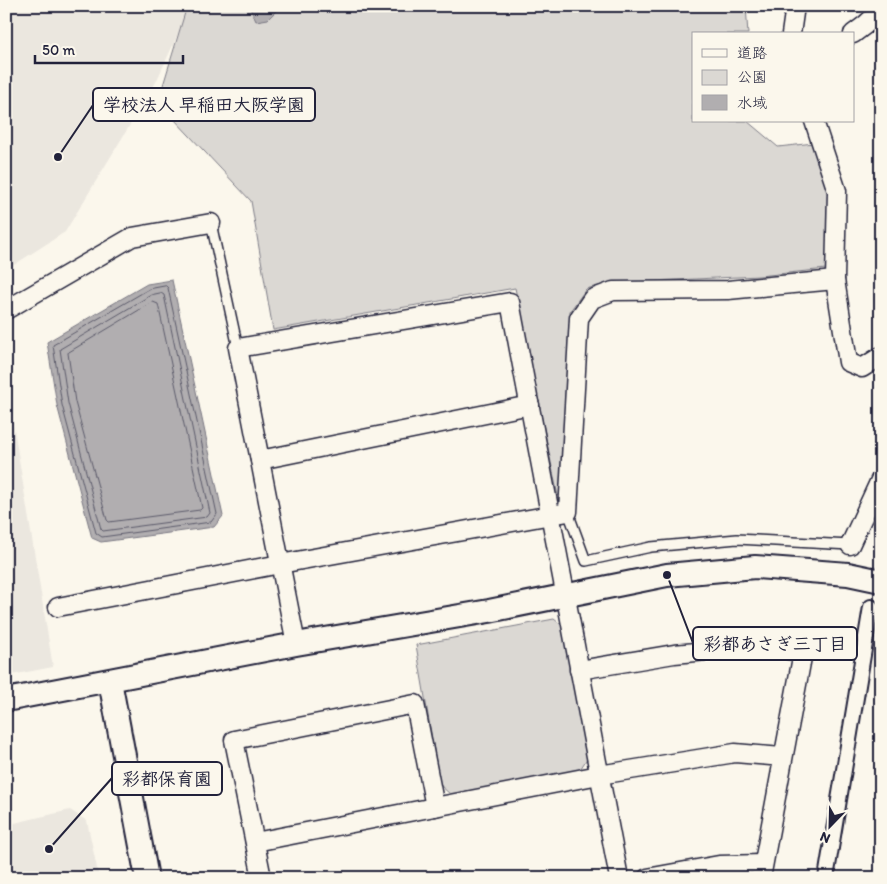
<svg xmlns="http://www.w3.org/2000/svg" width="887" height="884" viewBox="0 0 887 884" font-family="Itim,'Klee One',sans-serif">
<style>
.built{fill:#ebe7df}
.green{fill:#dbd8d3;stroke:#7e7d87}
.water{fill:#b1aeb0;stroke:#787681}
.lines{fill:none;stroke-linecap:round;stroke-linejoin:round}
.shore{stroke:#5b5a6a;stroke-width:1}
.service-casing{stroke:#22223b;stroke-width:12}
.pedestrian-casing{stroke:#22223b;stroke-width:18}
.minor-casing{stroke:#22223b;stroke-width:21}
.tertiary-casing{stroke:#22223b;stroke-width:26}
.service{stroke:#fbf7ec;stroke-width:9}
.pedestrian{stroke:#fbf7ec;stroke-width:14}
.minor{stroke:#fbf7ec;stroke-width:18}
.tertiary{stroke:#fbf7ec;stroke-width:22}
.leader{fill:none;stroke:#22223b;stroke-width:2}
.callout-dot{fill:#22223b;stroke:#fbf7ec;stroke-width:2}
.callout{fill:#fbf7ec;stroke:#22223b;stroke-width:2}
.callout-label{font-size:18px;text-anchor:middle;font-weight:bold;fill:#22223b}
</style>
<rect width="100%" height="100%" fill="#fbf7ec"/>
<filter id="ink" filterUnits="userSpaceOnUse"><feTurbulence type="fractalNoise" baseFrequency=".02" numOctaves="2"/><feDisplacementMap in="SourceGraphic" scale="10" xChannelSelector="R" yChannelSelector="G"/><feConvolveMatrix kernelMatrix="1 2 1 2 8 2 1 2 1" color-interpolation-filters="sRGB"/></filter>
<g filter="url(#ink)">
<!-- built -->
<g class="built">
<polygon points="6,6 191,6 156,82 65,232 6,270"/>
<polygon points="6,380 53,667 6,676"/>
<polygon points="70,810 87,821 99,878 7,878 6,825"/>
</g>
<!-- green -->
<g class="green">
<polygon points="187,6 746,6 748,34 693,34 693,121 747,121 778,147 814,143 832,190 830,265 826,269 759,276 609,283 586,289 570,311 559,501 515,288 273,330 251,201 158,102"/>
<polygon points="554,619 564,627 588,757 579,771 451,795 440,785 416,645"/>
</g>
<!-- water -->
<g class="water">
<polygon points="249,6 281,6 268,19 256,21"/>
<polygon points="172,280 223,516 214,527 101,542 92,538 57,405 47,342 147,284"/>
</g>
<g class="lines">
<!-- shore -->
<g class="shore">
<polygon points="166,286 168,288 217,514 211,522 102,537 96,533 62,405 53,345 149,289"/>
<polygon points="161,293 164,295 210,513 207,517 103,531 101,529 68,403 60,349 151,295"/>
<polygon points="153,302 158,304 202,508 200,510 109,522 107,520 75,402 68,353"/>
</g>
<defs>
<g id="service">
<polyline points="211,223 238,348"/>
<polyline points="568,512 586,561 651,547 737,539 850,545"/>
</g>
<polyline id="pedestrian" points="826,878 871,607"/>
<g id="minor">
<polyline points="791,34 795,6"/>
<polyline points="853,34 865,25 881,10"/>
<polyline points="814,121 837,191 835,280 848,362 862,368 881,356"/>
<polyline points="6,310 132,237 211,223"/>
<polyline points="260,460 530,405"/>
<polyline points="850,545 881,478"/>
<polyline points="58,607 280,564 568,512 579,318 592,299 613,291 728,290 835,280"/>
<polyline points="296,644 238,348 510,302 619,878"/>
<polyline points="579,670 674,654 763,646 803,652 761,878"/>
<polyline points="255,842 599,775 735,753 782,757"/>
<polyline points="262,878 234,740 415,704 435,807"/>
<polyline points="647,878 719,865 763,864"/>
</g>
<g id="tertiary">
<polyline points="110,681 147,878"/>
<polyline points="6,700 296,644 489,611 667,575 755,567 848,574 881,581"/>
</g>
</defs>
<!-- service casing -->
<use href="#service" class="service-casing"/>
<!-- pedestrian casing -->
<use href="#pedestrian" class="pedestrian-casing"/>
<!-- minor casing -->
<use href="#minor" class="minor-casing"/>
<!-- tertiary casing -->
<use href="#tertiary" class="tertiary-casing"/>
<!-- service -->
<use href="#service" class="service"/>
<!-- pedestrian -->
<use href="#pedestrian" class="pedestrian"/>
<!-- minor -->
<use href="#minor" class="minor"/>
<!-- tertiary -->
<use href="#tertiary" class="tertiary"/>
</g>
</g>
<!-- callouts -->
<path class="leader" d="M58 157L93 105M667 575L693 643M49 849L112 778"/>
<g class="callout-dot">
<circle cx="58" cy="157" r="5"/>
<circle cx="667" cy="575" r="5"/>
<circle cx="49" cy="849" r="5"/>
</g>
<g class="callout">
<rect x="93" y="88" width="222" height="33" rx="5"/>
<rect x="693" y="627" width="164" height="33" rx="5"/>
<rect x="112" y="762" width="110" height="33" rx="5"/>
</g>
<g class="callout-label">
<text x="204" y="111">学校法人 早稲田大阪学園</text>
<text x="775" y="650">彩都あさぎ三丁目</text>
<text x="167" y="785">彩都保育園</text>
</g>
<!-- margin -->
<rect width="887" height="884" fill="none" stroke="#fbf7ec" stroke-width="25"/>
<rect x="12" y="12" width="862" height="859" fill="none" stroke="#22223b" stroke-width="2" filter="url(#ink)"/>
<!-- legend -->
<rect x="692" y="32" width="162" height="90" fill="#fbf7ec" stroke="#a4a2a5"/>
<rect x="702" y="49" width="25" height="8" fill="#fbf7ec" stroke="#a4a2a5"/>
<text x="737" y="58" font-size="15" fill="#22223b">道路</text>
<rect x="702" y="70" width="25" height="15" fill="#dbd8d3" stroke="#a4a2a5"/>
<text x="737" y="82" font-size="15" fill="#22223b">公園</text>
<rect x="702" y="95" width="25" height="15" fill="#b1aeb0" stroke="#a4a2a5"/>
<text x="737" y="108" font-size="15" fill="#22223b">水域</text>
<!-- north arrow -->
<g transform="translate(830 826) rotate(203)" stroke="#fbf7ec" stroke-width="4" paint-order="stroke">
<path d="M0-4L9 19L0 12L-9 19Z" fill="#22223b"/>
<text y="-8" font-size="14" font-weight="bold" text-anchor="middle" fill="#22223b">N</text>
</g>
<!-- scale -->
<path d="M35 55v8h148v-8" fill="none" stroke="#22223b" stroke-width="2.5"/>
<text x="42" y="55" font-size="15" fill="#22223b" stroke="#fbf7ec" stroke-width="4" paint-order="stroke">50 m</text>
</svg>
